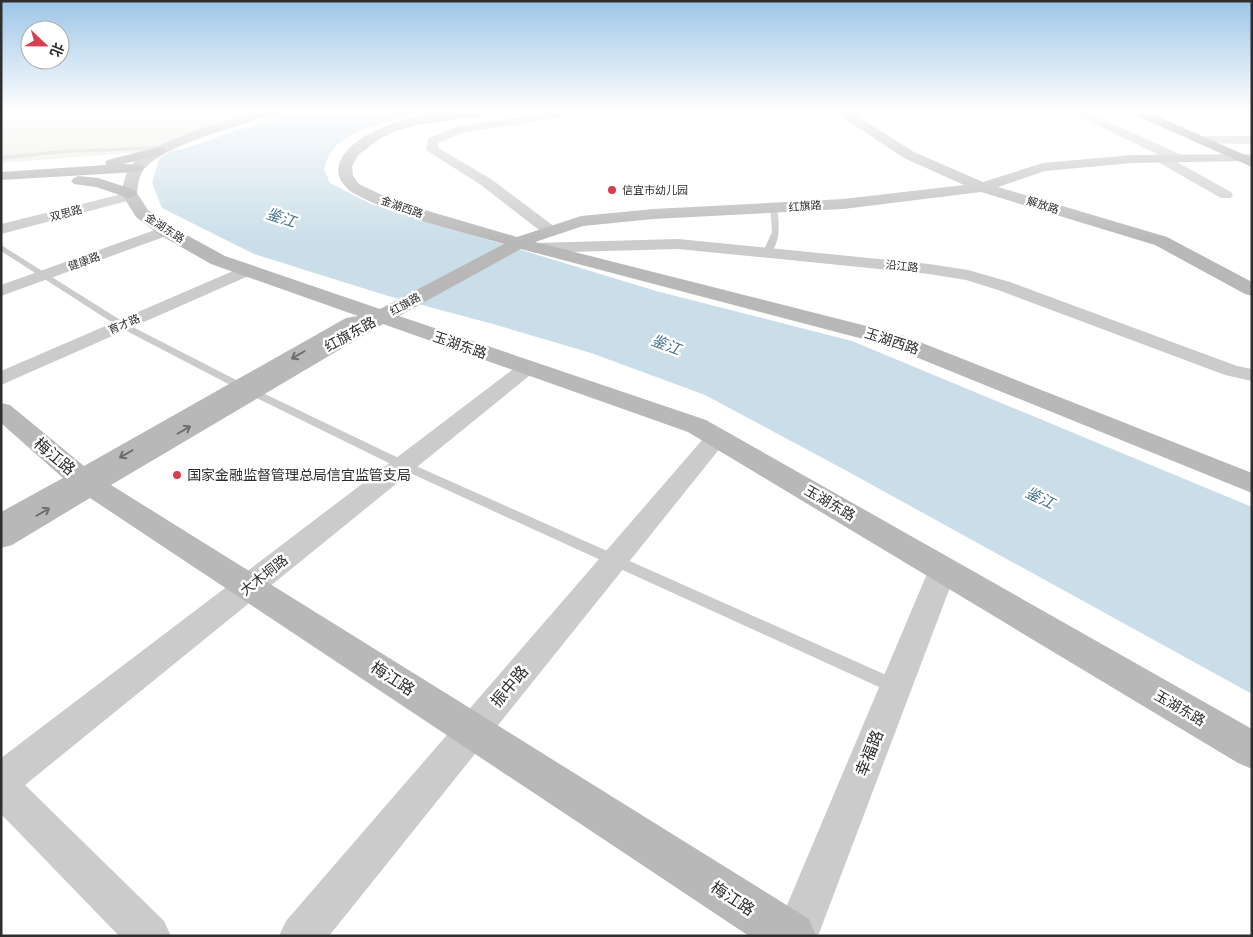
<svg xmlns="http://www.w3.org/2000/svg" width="1253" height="937" viewBox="0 0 1253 937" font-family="Poppins,'Noto Sans SC',sans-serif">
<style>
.green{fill:#e5ebdd}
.water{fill:#cadee9}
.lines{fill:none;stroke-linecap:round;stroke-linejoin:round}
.lane{fill:#cbcbcb;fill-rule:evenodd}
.street{fill:#cbcbcb;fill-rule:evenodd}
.secondary{fill:#b8b8b8;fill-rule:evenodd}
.primary{fill:#a6a6a6;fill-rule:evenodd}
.highway{fill:#959595;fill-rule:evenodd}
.oneway{stroke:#6c6c6c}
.poi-dot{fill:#d93d4e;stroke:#fff;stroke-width:2}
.labels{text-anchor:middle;stroke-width:5;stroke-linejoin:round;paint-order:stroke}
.far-poi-label{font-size:11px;fill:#2e2e2e;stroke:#fff;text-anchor:start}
.far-street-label{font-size:11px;fill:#2e2e2e;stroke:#fff}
.street-label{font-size:14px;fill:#2e2e2e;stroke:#fff}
.poi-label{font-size:14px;fill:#2e2e2e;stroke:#fff;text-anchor:start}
.water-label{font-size:15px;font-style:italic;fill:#42718b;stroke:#fff}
.near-street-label{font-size:16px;fill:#2e2e2e;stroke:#fff}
</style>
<rect width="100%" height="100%" fill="#fff"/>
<!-- green -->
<polygon class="green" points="1,110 256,110 156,151 1,163"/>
<!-- water -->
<path class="water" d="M 296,110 L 460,110 C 427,114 352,122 332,151 C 328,156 326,163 324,169 L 330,183 L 371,204 L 656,291 L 852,341 L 1252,507 L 1252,694 L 845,470 L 705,395 L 591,353 L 493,324 L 388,296 L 254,254 L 162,208 L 152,183 L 159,159 L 171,151 L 186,148 Z"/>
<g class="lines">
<!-- lane -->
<g class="lane">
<polygon points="166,146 169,148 168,149 62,153 1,160 1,156 62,150"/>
<path d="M 770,206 L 777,208 C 779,222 782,247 767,254 L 763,252 L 772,232 Z"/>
<polygon points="1,245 125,323 246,385 407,462 902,682 904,687 902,692 896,694 890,692 399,468 238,389 119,327 1,251"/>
</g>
<!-- street -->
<g class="street">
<polygon points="568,110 764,110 759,113 680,117 587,113 462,133 438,143 438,148 491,179 555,227 557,230 555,233 543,233 481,185 426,150 428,138 459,126"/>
<polygon points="1069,110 1082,110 1182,155 1183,158 1177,162 1231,192 1233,195 1231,198 1221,198 1156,161 1155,158 1159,155 1070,112"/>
<polygon points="1208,136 1252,136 1252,144 1204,143 1202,140 1204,137"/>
<polygon points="130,192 135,193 137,196 135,199 1,234 1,224"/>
<polygon points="166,226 172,228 174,231 172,234 1,296 1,285"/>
<polygon points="678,239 929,264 968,270 1010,282 1237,366 1252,369 1252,381 1225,375 998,290 966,280 929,274 678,249 536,253 530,251 528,248 530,245 536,243"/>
<polygon points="247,265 253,266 256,270 253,274 1,385 1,371"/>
<polygon points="527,362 534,364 538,368 534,372 25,785 164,921 171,936 119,936 1,814 1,758 520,364"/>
<polygon points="717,430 725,432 729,437 725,442 329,936 279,936 286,921 709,432"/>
<polygon points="943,558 953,561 957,569 818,936 774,936 929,569 933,561"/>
</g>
<!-- secondary -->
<path class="secondary" d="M 266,110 L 285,110 L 283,113 C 251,121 166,144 145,168 C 139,174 138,185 137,193 L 148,210 L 172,227 L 225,256 L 380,309 L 504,244 C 457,230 407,220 363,198 C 358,195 351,193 347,188 C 338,179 335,170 342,158 C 364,119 458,106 499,110 L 493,114 L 417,125 L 395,131 L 381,138 L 358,155 L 352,166 L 353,176 L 359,184 L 394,201 L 517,237 L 581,216 L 653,209 L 843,199 L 964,185 L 904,158 L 836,113 L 834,110 L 848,110 L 914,152 L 983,182 L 1043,163 L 1132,155 L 1252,154 L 1252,160 L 1247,161 L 1132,163 L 1045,171 L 998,187 L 1167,237 L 1252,282 L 1252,296 L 1245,294 L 1155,245 L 981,192 L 843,209 L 653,219 L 583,226 L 535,242 L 902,335 L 1252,473 L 1252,493 L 886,345 L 521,249 L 399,316 L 706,420 L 1252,729 L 1252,769 L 1238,763 L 688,432 L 383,324 L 111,485 L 809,919 L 816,936 L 749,936 L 90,498 L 12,545 L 1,548 L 1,512 L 63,478 L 1,423 L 1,403 L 10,405 L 84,466 L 346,318 L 358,316 L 211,264 L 160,235 L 136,217 L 121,193 C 124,182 126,170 134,162 C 158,139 233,118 266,110 Z"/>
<!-- primary -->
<g class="primary">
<polygon points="159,147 164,148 166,151 164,154 123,164 142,165 144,168 142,171 137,172 1,180 1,172 106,165 105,163 107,160"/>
<polygon points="79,176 98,178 135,190 137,193 135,196 129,198 96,187 74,184 71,181 74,178"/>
</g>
<!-- highway -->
<polygon class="highway" points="1128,110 1143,110 1252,158 1252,167 1130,113"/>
</g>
<!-- one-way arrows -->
<defs><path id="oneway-shaft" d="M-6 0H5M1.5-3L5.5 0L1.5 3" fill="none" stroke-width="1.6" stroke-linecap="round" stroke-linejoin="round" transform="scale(1.25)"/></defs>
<g class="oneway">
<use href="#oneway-shaft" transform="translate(298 355) rotate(150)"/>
<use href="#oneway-shaft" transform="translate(184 430) rotate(-30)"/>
<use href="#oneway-shaft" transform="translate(126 454) rotate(150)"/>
<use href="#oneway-shaft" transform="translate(43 512) rotate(-30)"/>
</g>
<!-- sky -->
<linearGradient id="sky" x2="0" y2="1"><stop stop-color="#9cc5e8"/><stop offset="0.46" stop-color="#fff"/><stop offset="1" stop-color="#fff" stop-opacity="0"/></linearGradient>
<rect width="1253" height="241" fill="url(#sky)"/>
<!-- markers -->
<g class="poi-dot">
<circle cx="612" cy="190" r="5"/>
<circle cx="177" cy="475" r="5"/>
</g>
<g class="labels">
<!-- far-poi labels -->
<g class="far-poi-label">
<text x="622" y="194">信宜市幼儿园</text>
</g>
<!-- far-street labels -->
<g class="far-street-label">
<text transform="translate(1043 205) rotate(17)" y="4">解放路</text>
<text transform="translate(805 206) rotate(-4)" y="4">红旗路</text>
<text transform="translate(402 207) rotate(19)" y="4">金湖西路</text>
<text transform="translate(66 213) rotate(-15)" y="4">双思路</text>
<text transform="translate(165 228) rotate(33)" y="4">金湖东路</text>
<text transform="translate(84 261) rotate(-20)" y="4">健康路</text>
<text transform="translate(902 266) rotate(6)" y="4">沿江路</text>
<text transform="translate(405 304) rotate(-29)" y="4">红旗路</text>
<text transform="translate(124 324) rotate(-24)" y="4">育才路</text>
</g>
<!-- street labels -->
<g class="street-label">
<text transform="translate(350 334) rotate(-29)" y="5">红旗东路</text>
<text transform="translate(892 341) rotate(18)" y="5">玉湖西路</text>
<text transform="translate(460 345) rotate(19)" y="5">玉湖东路</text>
<text transform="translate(830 503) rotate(30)" y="5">玉湖东路</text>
<text transform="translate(264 575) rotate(-38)" y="5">大木垌路</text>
<text transform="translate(1180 708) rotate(30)" y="5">玉湖东路</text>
</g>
<!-- poi labels -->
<g class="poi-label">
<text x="187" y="480">国家金融监督管理总局信宜监管支局</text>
</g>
<!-- water labels -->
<g class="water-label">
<text transform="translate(281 218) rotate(18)" y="5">鉴江</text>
<text transform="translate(666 345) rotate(21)" y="5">鉴江</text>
<text transform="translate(1040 498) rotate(26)" y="5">鉴江</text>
</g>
<!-- near-street labels -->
<g class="near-street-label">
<text transform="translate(55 456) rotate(40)" y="6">梅江路</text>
<text transform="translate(393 678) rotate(33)" y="6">梅江路</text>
<text transform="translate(509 686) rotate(-50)" y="6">振中路</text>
<text transform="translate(869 753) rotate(-68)" y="6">幸福路</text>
<text transform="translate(733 898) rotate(33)" y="6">梅江路</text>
</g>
</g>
<!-- border -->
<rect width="1253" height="937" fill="none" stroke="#2e2e2e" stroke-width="5"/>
<!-- north arrow -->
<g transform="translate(45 45) rotate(112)"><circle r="24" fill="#ffffff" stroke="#ababab"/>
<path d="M0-4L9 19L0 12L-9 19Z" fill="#d93d4e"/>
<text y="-8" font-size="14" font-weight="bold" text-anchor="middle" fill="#2e2e2e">北</text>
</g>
</svg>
